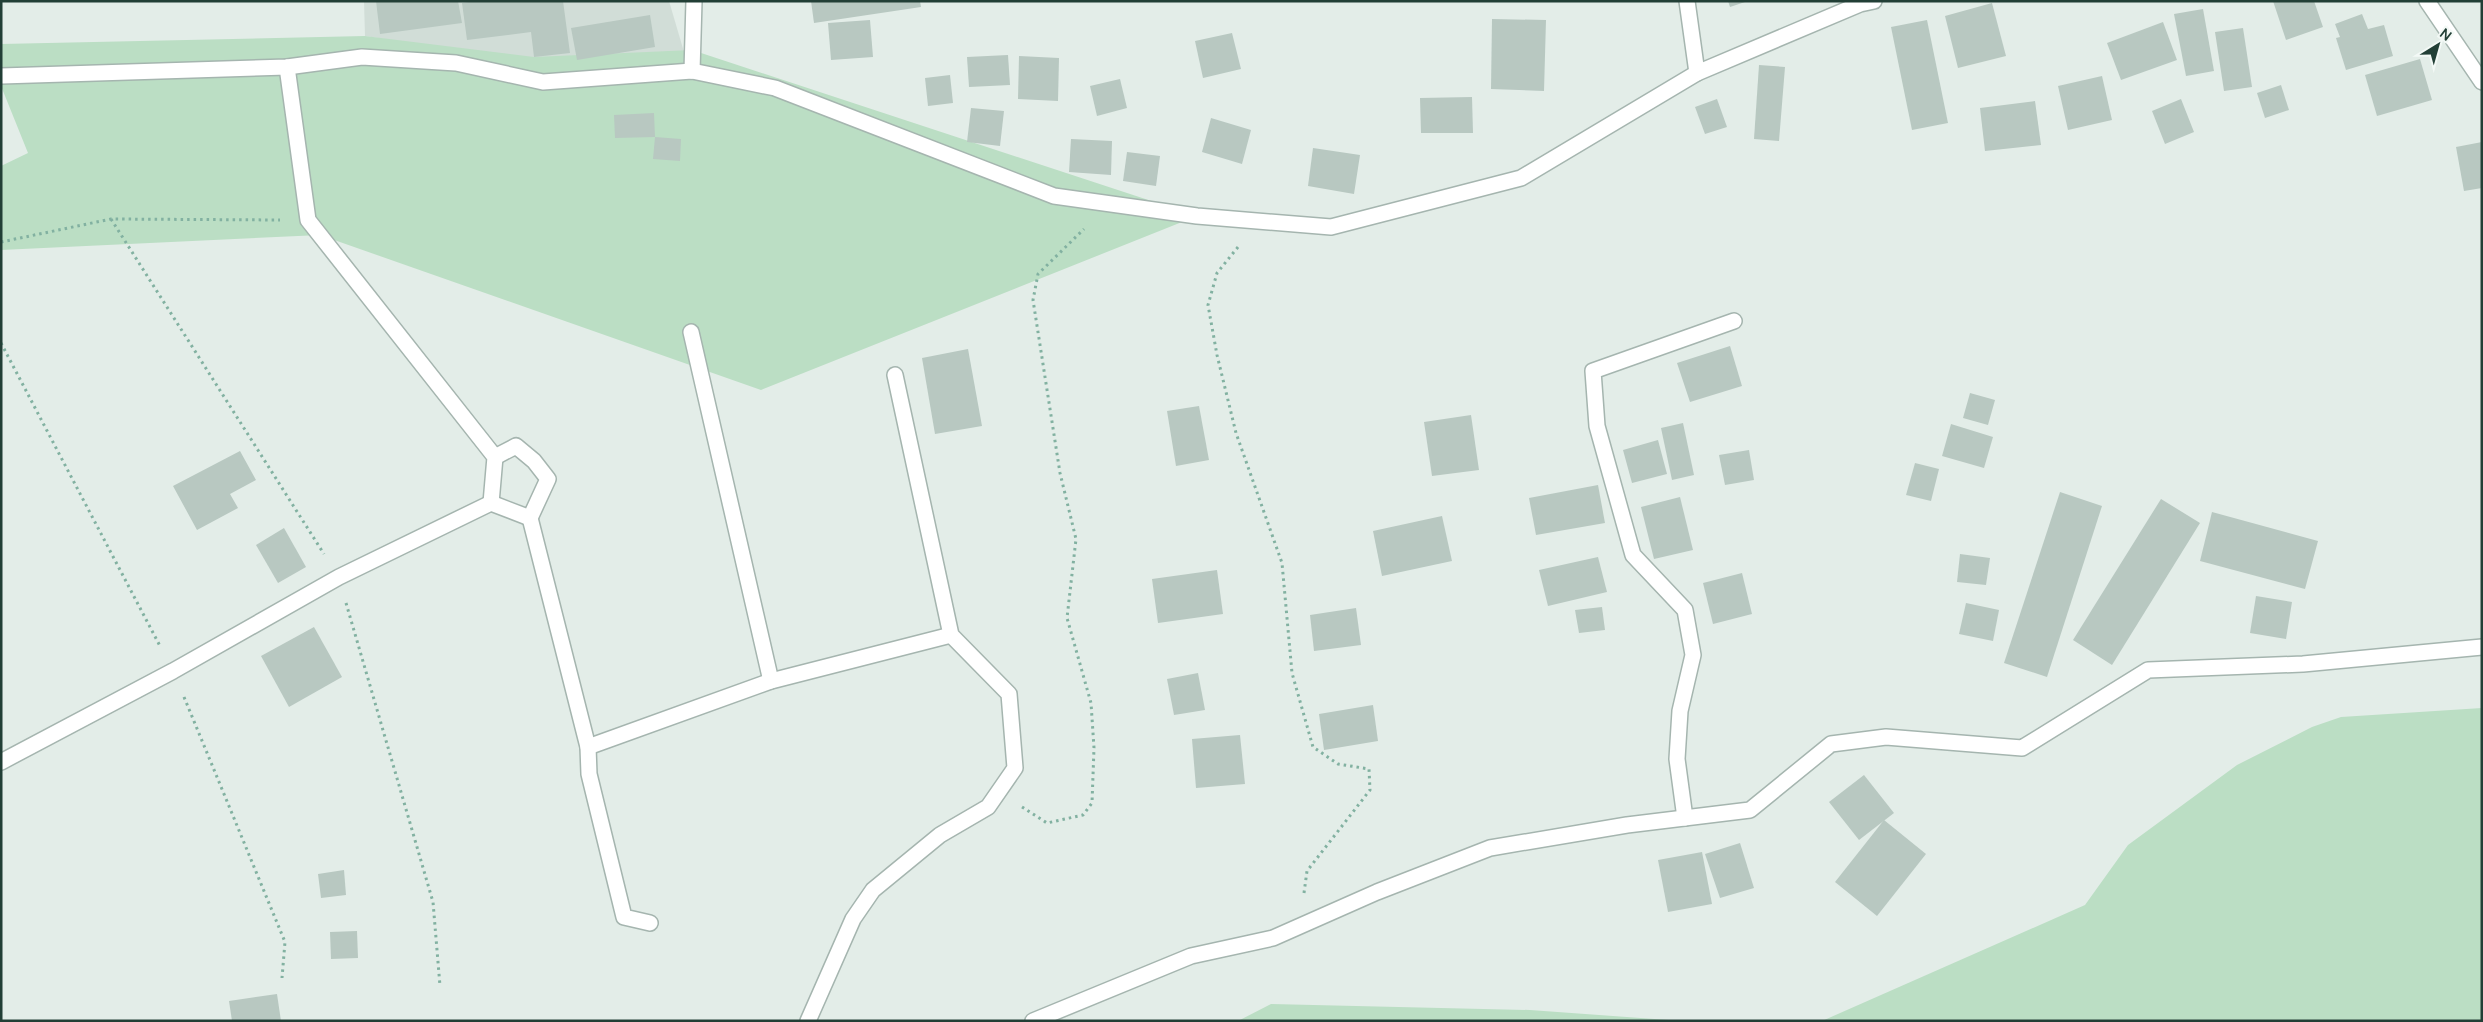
<svg xmlns="http://www.w3.org/2000/svg" width="2483" height="1022" viewBox="0 0 2483 1022" font-family="Manrope,sans-serif">
<style>
.built{fill:#d1ddd7}
.green{fill:#bbdec4}
.building{fill:#b8c8c1}
.lines{fill:none;stroke-linecap:round;stroke-linejoin:round}
.minor-casing{stroke:#a5b5af;stroke-width:18}
.path{stroke:#82b1a1;stroke-width:3;stroke-dasharray:2.5 4;stroke-linecap:butt}
.minor{stroke:#fff;stroke-width:15}
</style>
<rect width="100%" height="100%" fill="#e3ede8"/>
<!-- built -->
<polygon class="built" points="364,1 669,1 684,52 541,63 365,36"/>
<!-- green -->
<g class="green">
<polygon points="365,36 534,57 692,50 1197,216 761,390 320,235 1,250 1,166 28,153 1,86 1,44"/>
<polygon points="2482,708 2482,1021 1822,1021 2085,905 2128,845 2237,765 2312,727 2341,717"/>
<polygon points="1271,1004 1530,1010 1682,1021 1238,1021"/>
</g>
<!-- building -->
<g class="building">
<polygon points="376,1 458,1 462,23 380,34"/>
<polygon points="476,1 563,1 570,53 534,57 531,32 467,40 462,3"/>
<polygon points="811,1 920,1 921,7 814,23"/>
<polygon points="1728,1 1745,1 1745,2 1730,7"/>
<polygon points="2273,1 2314,1 2323,27 2286,40"/>
<polygon points="1992,3 2006,56 1958,68 1945,16"/>
<polygon points="2203,9 2214,71 2186,76 2174,14"/>
<polygon points="2362,14 2368,29 2384,25 2393,56 2346,70 2336,38 2340,37 2335,24"/>
<polygon points="650,15 655,47 577,60 571,28"/>
<polygon points="1492,19 1546,20 1544,91 1491,89"/>
<polygon points="870,20 873,57 831,60 828,23"/>
<polygon points="1927,20 1948,123 1912,130 1891,27"/>
<polygon points="2163,22 2177,60 2121,80 2107,43"/>
<polygon points="2243,28 2252,87 2224,91 2215,32"/>
<polygon points="1232,33 1241,69 1203,78 1195,41"/>
<polygon points="1008,55 1010,85 969,87 967,57"/>
<polygon points="1019,56 1059,58 1058,101 1018,99"/>
<polygon points="2420,59 2432,100 2377,116 2365,75"/>
<polygon points="1759,65 1785,67 1779,141 1754,139"/>
<polygon points="950,75 953,103 928,106 925,78"/>
<polygon points="2102,76 2112,120 2068,130 2058,86"/>
<polygon points="1120,79 1127,108 1097,116 1090,86"/>
<polygon points="2281,85 2289,110 2265,118 2257,93"/>
<polygon points="1472,97 1473,133 1421,133 1420,98"/>
<polygon points="1717,99 1727,127 1705,134 1695,107"/>
<polygon points="2181,99 2194,132 2165,144 2152,111"/>
<polygon points="2035,101 2041,145 1985,151 1980,108"/>
<polygon points="971,108 1004,111 1000,146 967,142"/>
<polygon points="654,113 655,137 615,138 614,115"/>
<polygon points="1211,118 1251,130 1242,164 1202,152"/>
<polygon points="655,137 681,139 680,161 653,159"/>
<polygon points="1071,139 1112,141 1111,175 1069,172"/>
<polygon points="2482,142 2482,188 2464,191 2456,147"/>
<polygon points="1313,148 1360,155 1354,194 1308,186"/>
<polygon points="1127,152 1160,156 1156,186 1123,181"/>
<polygon points="1730,346 1742,386 1690,402 1677,363"/>
<polygon points="968,349 982,426 935,434 922,358"/>
<polygon points="1970,393 1995,400 1988,425 1963,418"/>
<polygon points="1199,406 1209,460 1176,466 1167,411"/>
<polygon points="1471,415 1479,470 1432,476 1424,422"/>
<polygon points="1683,423 1694,475 1672,480 1661,428"/>
<polygon points="1951,424 1993,437 1984,468 1942,456"/>
<polygon points="1658,440 1667,474 1632,483 1623,450"/>
<polygon points="1749,450 1754,480 1725,485 1719,455"/>
<polygon points="240,451 256,480 230,494 238,508 197,530 173,486"/>
<polygon points="1915,463 1939,469 1931,501 1906,495"/>
<polygon points="1598,485 1605,523 1536,535 1529,498"/>
<polygon points="2060,492 2102,506 2047,677 2004,663"/>
<polygon points="1680,497 1693,550 1654,559 1641,507"/>
<polygon points="2161,499 2200,523 2112,665 2073,640"/>
<polygon points="2212,512 2318,541 2305,589 2200,561"/>
<polygon points="1442,516 1452,561 1382,576 1373,531"/>
<polygon points="284,528 306,567 278,583 256,545"/>
<polygon points="1960,554 1990,558 1986,585 1957,582"/>
<polygon points="1598,557 1607,592 1548,606 1539,570"/>
<polygon points="1217,570 1223,614 1158,623 1152,579"/>
<polygon points="1742,573 1752,614 1713,624 1703,583"/>
<polygon points="2256,596 2292,602 2286,639 2250,633"/>
<polygon points="1966,603 1999,610 1993,641 1959,634"/>
<polygon points="1602,607 1605,630 1579,633 1575,610"/>
<polygon points="1356,608 1361,645 1314,651 1310,615"/>
<polygon points="314,627 342,677 289,707 261,656"/>
<polygon points="1198,673 1205,710 1174,715 1167,679"/>
<polygon points="1373,705 1378,741 1324,750 1319,714"/>
<polygon points="1240,735 1245,784 1196,788 1192,739"/>
<polygon points="1864,775 1894,813 1859,840 1829,802"/>
<polygon points="1884,820 1926,854 1877,916 1835,882"/>
<polygon points="1740,843 1754,888 1720,898 1705,854"/>
<polygon points="1702,852 1712,904 1668,912 1658,860"/>
<polygon points="344,870 346,895 321,898 318,874"/>
<polygon points="357,931 358,958 331,959 330,932"/>
<polygon points="277,994 281,1021 232,1021 229,1001"/>
</g>
<g class="lines">
<defs>
<g id="minor">
<polyline points="1687,1 1697,73"/>
<polyline points="2427,1 2482,82"/>
<polyline points="287,67 308,220 495,457 491,503"/>
<polyline points="692,71 694,1"/>
<polyline points="1,76 287,67 362,57 456,63 543,82 692,71 775,88 1054,196 1197,216 1331,227 1521,178 1697,73 1860,4 1874,1"/>
<polyline points="691,332 771,681"/>
<polyline points="530,518 588,747 589,774 624,917 650,923"/>
<polyline points="588,747 771,681 951,635"/>
<polyline points="1,762 173,671 339,577 491,503 530,518 548,479 534,461 516,446 495,457"/>
<polyline points="1685,818 1677,759 1680,711 1693,655 1685,610 1633,555 1597,426 1593,371 1734,321"/>
<polyline points="808,1021 853,919 873,890 940,835 988,807 1015,768 1009,694 951,635 895,375"/>
<polyline points="1033,1021 1191,956 1273,938 1377,892 1490,848 1627,825 1750,810 1831,744 1886,737 2022,748 2148,670 2303,664 2482,647"/>
</g>
</defs>
<!-- minor casing -->
<use href="#minor" class="minor-casing"/>
<!-- path -->
<g class="path">
<polyline points="111,219 324,554"/>
<polyline points="1,242 111,219 280,220"/>
<polyline points="1238,247 1217,273 1208,305 1217,355 1236,433 1282,563 1292,673 1313,747 1338,764 1369,769 1370,790 1307,871 1304,893"/>
<polyline points="1,343 161,648"/>
<polyline points="346,603 433,902 440,986"/>
<polyline points="184,697 285,942 282,978"/>
<polyline points="1022,807 1047,823 1083,815 1092,803 1094,748 1091,703 1067,618 1076,539 1060,473 1033,300 1038,274 1084,229"/>
</g>
<!-- minor -->
<use href="#minor" class="minor"/>
</g>
<!-- border -->
<rect width="2483" height="1022" fill="none" stroke="#223f36" stroke-width="5"/>
<!-- north arrow -->
<g transform="translate(2438 45) rotate(37)" stroke="#f3f9f6" stroke-width="4" paint-order="stroke">
<path d="M0-4L9 19L0 12L-9 19Z" fill="#223f36"/>
<text y="-8" font-size="14" font-weight="bold" text-anchor="middle" fill="#223f36">N</text>
</g>
</svg>
